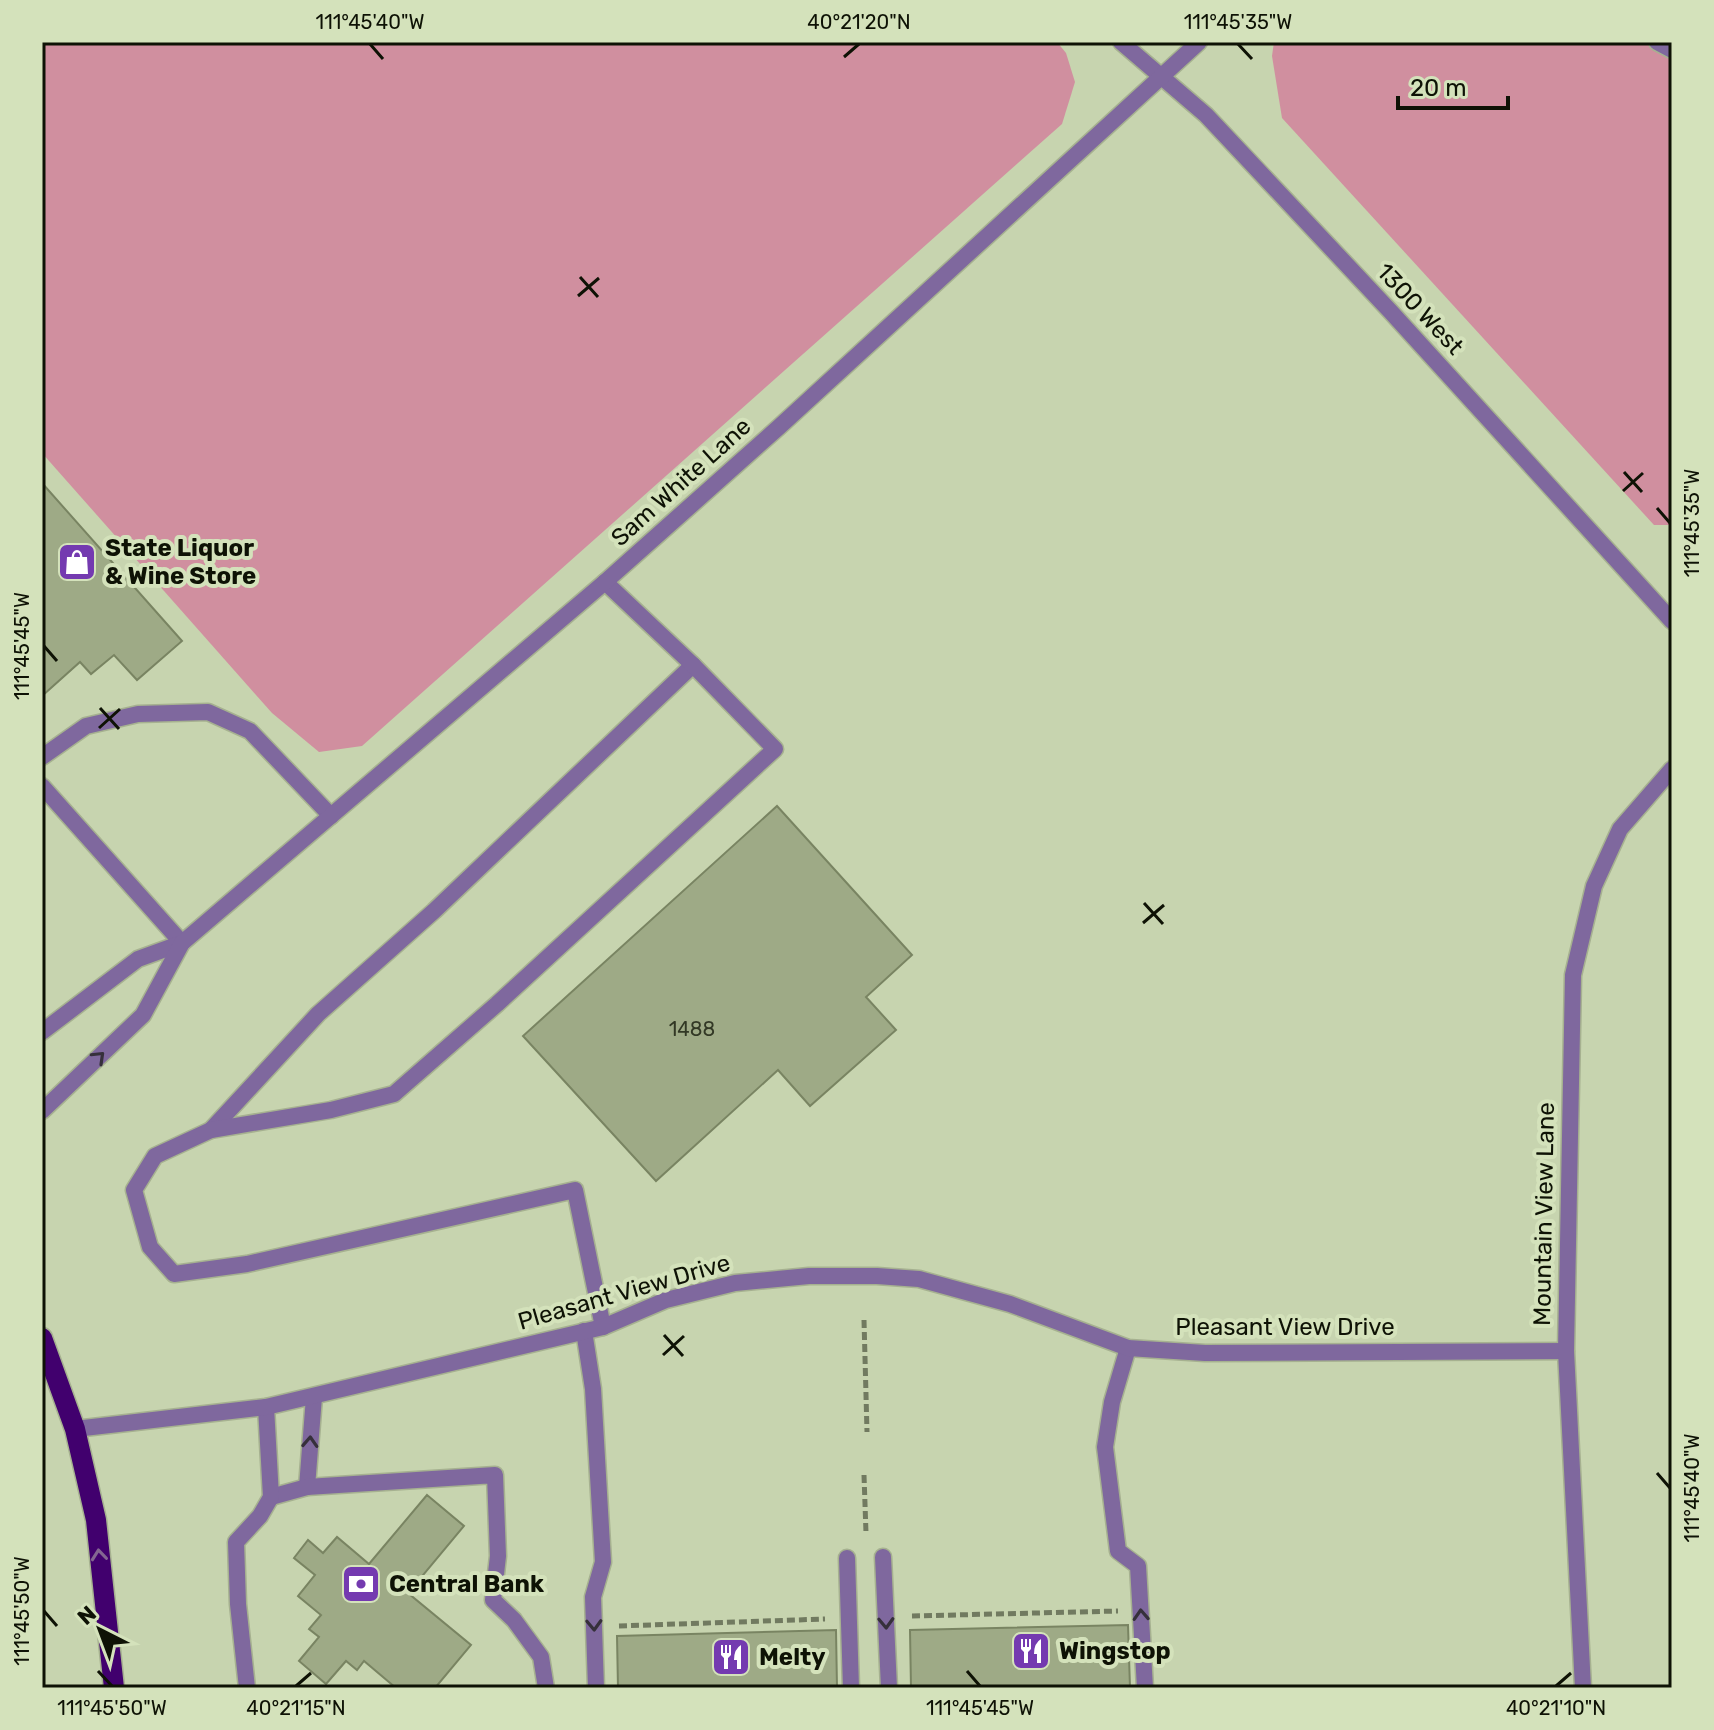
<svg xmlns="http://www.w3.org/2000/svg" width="1714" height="1730" viewBox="0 0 1714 1730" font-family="Rubik,sans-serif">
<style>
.green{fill:#d08f9f}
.building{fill:#9eaa86;stroke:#798462;stroke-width:2}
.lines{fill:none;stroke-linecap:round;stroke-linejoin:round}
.service-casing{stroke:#a6b190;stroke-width:19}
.minor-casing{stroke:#a6b190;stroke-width:19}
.tertiary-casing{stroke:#a6b190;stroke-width:19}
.primary-casing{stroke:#a6b190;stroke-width:23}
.path{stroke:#717a60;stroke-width:5;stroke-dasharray:8 4;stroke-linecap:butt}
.service{stroke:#7f689e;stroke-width:16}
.minor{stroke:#7f689e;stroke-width:16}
.tertiary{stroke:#7f689e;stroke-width:16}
.primary{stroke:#41006e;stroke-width:20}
.oneway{stroke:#36303b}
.oneway2{stroke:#836691}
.ticks{fill:none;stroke:#0e1205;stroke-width:3}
.labels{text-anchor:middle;stroke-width:8;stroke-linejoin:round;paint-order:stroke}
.number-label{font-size:20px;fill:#323825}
.street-label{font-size:24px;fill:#0e1205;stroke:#d4e2bb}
.poi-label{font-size:24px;font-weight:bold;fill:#0e1205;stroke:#d4e2bb;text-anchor:start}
.neatline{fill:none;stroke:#0e1205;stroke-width:3}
.ticks-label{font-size:20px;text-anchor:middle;fill:#0e1205}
</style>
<rect width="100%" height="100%" fill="#c7d4af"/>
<!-- green -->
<g class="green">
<polygon points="42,42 1057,42 1066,53 1075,82 1062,124 362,746 319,752 272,713 42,453"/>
<polygon points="1274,42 1657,42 1672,50 1672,525 1654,525 1282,118 1272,56"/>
</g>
<!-- building -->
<g class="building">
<polygon points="42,483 182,641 137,680 114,655 91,674 80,662 42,696"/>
<polygon points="777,806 912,955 866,997 896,1030 810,1106 778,1070 656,1181 523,1036"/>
<polygon points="427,1495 464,1526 408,1593 471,1645 435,1688 396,1688 364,1661 357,1670 346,1661 326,1684 299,1661 319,1637 309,1629 321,1615 298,1596 315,1575 294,1558 308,1540 323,1553 337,1537 369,1564"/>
<polygon points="1128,1625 1130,1688 911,1688 910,1630"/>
<polygon points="836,1630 837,1688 618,1688 617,1636"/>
</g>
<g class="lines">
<defs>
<g id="service">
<polyline points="1657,42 1672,50"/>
<polyline points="42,757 86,726 138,714 208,712 250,731 331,816"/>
<polyline points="42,786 182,943"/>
<polyline points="211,1130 318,1014 434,911 693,665"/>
<polyline points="603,1327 575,1190 247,1264 174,1274 150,1247 134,1190 155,1156 211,1130 331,1110 394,1094 497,1004 775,749 693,665 605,582"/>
<polyline points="584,1331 593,1389 603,1562 593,1597 596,1688"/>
<polyline points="1128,1348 1112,1402 1105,1447 1118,1551 1138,1566 1145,1688"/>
<polyline points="307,1487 314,1397"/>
<polyline points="271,1497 307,1487 495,1475 498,1556 493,1600 514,1620 541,1657 546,1688"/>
<polyline points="883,1557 889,1688"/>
<polyline points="847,1558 851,1688"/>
<polyline points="247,1688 238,1604 236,1542 260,1516 271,1497 266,1407"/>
</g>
<g id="minor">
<polyline points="75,1429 266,1407 603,1327 666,1300 735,1283 809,1276 877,1276 919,1279 1010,1304 1128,1348 1205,1353 1566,1351"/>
<polyline points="1583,1688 1566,1351 1573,975 1594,886 1620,829 1672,769"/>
</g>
<g id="tertiary">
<polyline points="1121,42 1206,115 1391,312 1672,621"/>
<polyline points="42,1032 138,959 182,943"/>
<polyline points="42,1111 143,1015 182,943 605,582 779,427 1199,42"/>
</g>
<polyline id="primary" points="42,1338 75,1429 96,1520 114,1688"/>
</defs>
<!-- service casing -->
<use href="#service" class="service-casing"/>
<!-- minor casing -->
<use href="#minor" class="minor-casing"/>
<!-- tertiary casing -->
<use href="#tertiary" class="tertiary-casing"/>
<!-- primary casing -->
<use href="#primary" class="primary-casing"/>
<!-- path -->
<g class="path">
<polyline points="864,1320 867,1432"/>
<polyline points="864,1475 866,1533"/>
<polyline points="912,1616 1118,1611"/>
<polyline points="619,1626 825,1619"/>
</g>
<!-- service -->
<use href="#service" class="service"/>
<!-- minor -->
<use href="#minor" class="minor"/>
<!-- tertiary -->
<use href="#tertiary" class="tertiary"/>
<!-- primary -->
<use href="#primary" class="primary"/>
</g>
<!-- one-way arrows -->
<defs><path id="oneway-chevron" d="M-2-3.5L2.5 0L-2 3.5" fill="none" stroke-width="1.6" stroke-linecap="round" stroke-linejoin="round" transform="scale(2)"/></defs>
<g class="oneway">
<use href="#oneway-chevron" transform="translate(99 1057) rotate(-44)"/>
<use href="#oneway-chevron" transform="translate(310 1442) rotate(-87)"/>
<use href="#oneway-chevron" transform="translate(1141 1615) rotate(-93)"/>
<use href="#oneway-chevron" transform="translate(886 1623) rotate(88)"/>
<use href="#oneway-chevron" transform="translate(594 1625) rotate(88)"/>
</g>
<use class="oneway2" href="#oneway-chevron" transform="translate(99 1555) rotate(-96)"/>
<!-- ticks -->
<path class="ticks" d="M 370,44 L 383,59M 1238,44 L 1252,59M 844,57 L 859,44M 580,277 L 598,297M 578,296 L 599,278M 1624,472 L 1642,492M 1623,491 L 1643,473M 1657,508 L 1670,523M 44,646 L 57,661M 100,708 L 119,729M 99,728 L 120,709M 1144,903 L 1163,924M 1143,923 L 1164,905M 664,1335 L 683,1356M 663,1355 L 684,1336M 1657,1473 L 1670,1488M 44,1611 L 57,1626M 98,1671 L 112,1686M 967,1671 L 980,1686M 296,1686 L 311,1673M 1556,1686 L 1571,1673"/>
<!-- icons -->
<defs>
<symbol id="shop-square" viewBox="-11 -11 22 22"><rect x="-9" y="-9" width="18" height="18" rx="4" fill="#743ab0" stroke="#d4e2bb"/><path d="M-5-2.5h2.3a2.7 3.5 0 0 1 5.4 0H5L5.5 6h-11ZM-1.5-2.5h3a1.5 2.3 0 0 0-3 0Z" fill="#fff"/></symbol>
<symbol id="bank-square" viewBox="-11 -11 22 22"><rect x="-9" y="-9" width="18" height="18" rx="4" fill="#743ab0" stroke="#d4e2bb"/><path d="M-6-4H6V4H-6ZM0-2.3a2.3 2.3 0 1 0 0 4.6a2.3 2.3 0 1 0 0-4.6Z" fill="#fff"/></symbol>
<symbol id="restaurant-square" viewBox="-11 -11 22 22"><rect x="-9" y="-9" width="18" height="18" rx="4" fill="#743ab0" stroke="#d4e2bb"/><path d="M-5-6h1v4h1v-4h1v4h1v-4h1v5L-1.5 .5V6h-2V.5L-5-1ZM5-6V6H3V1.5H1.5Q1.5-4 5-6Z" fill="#fff"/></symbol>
</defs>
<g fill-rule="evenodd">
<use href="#shop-square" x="55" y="540" width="44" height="44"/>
<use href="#bank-square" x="339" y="1562" width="44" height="44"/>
<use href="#restaurant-square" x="1009" y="1629" width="44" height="44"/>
<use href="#restaurant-square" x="709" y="1635" width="44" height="44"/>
</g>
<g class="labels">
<!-- number labels -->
<g class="number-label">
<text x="692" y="1036">1488</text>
</g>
<!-- street labels -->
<g class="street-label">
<text transform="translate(1420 309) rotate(47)" y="8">1300 West</text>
<text transform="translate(681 482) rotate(-42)" y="8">Sam White Lane</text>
<text transform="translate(1544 1214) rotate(-89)" y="8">Mountain View Lane</text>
<text transform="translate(624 1292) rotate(-16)" y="8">Pleasant View Drive</text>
<text x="1285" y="1335">Pleasant View Drive</text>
</g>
<!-- poi labels -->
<g class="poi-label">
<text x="105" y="556">State Liquor<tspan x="105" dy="28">&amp; Wine Store</tspan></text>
<text x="389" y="1592">Central Bank</text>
<text x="1059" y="1659">Wingstop</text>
<text x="759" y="1665">Melty</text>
</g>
</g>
<!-- border -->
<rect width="1714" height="1730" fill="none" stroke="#d4e2bb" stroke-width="88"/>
<!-- north arrow -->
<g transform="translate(100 1630) rotate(318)" stroke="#d4e2bb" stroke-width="6" paint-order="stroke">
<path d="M0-6L14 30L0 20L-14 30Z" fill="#0e1205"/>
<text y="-12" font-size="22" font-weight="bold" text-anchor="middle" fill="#0e1205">N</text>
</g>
<!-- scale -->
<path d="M1398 96v12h110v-12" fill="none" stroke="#0e1205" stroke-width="4"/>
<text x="1410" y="96" font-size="24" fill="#0e1205" stroke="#d4e2bb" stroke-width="6" paint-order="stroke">20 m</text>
<rect x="44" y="44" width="1626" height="1642" class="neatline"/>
<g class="ticks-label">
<text x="370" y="29">111°45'40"W</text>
<text x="859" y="29">40°21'20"N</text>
<text x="1238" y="29">111°45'35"W</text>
<text transform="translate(1692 523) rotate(-90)" y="7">111°45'35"W</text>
<text transform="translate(22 646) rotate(-90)" y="7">111°45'45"W</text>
<text transform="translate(1692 1488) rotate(-90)" y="7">111°45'40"W</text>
<text transform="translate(22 1611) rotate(-90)" y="7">111°45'50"W</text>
<text x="112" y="1715">111°45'50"W</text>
<text x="296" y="1715">40°21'15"N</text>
<text x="980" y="1715">111°45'45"W</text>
<text x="1556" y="1715">40°21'10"N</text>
</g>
</svg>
